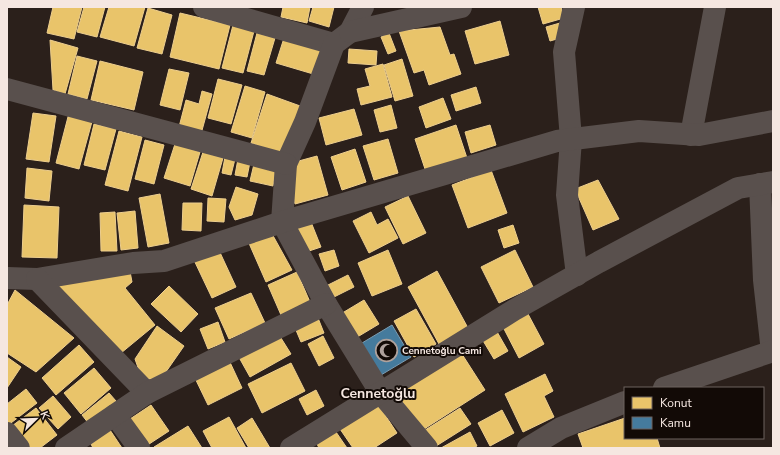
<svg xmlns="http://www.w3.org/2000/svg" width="780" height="455" viewBox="0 0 780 455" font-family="'Nunito Sans',sans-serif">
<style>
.homes{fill:#e9c46a;stroke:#edce8e}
.public{fill:#457b9d;stroke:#7a9bb1}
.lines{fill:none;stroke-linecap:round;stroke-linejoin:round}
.minor{stroke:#59504d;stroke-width:22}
.labels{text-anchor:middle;stroke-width:4;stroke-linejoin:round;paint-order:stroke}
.poi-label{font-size:10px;font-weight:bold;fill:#f5e7e1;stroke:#120a06;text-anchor:start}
.district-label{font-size:14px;font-weight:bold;fill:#f5e7e1;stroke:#120a06}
</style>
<rect width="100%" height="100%" fill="#2b201b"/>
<!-- homes -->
<g class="homes">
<polygon points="53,7 82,7 74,39 47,33"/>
<polygon points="84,7 105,7 97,37 77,32"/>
<polygon points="109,7 145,7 134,46 100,37"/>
<polygon points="283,7 310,7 307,23 281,17"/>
<polygon points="313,7 334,7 329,27 309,21"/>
<polygon points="538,7 561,7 564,18 543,24"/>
<polygon points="148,8 172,15 162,54 137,48"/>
<polygon points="180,13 230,25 219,69 170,57"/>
<polygon points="500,21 509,55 475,64 465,31"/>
<polygon points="560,23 564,37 550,41 546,27"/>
<polygon points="233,25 254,31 243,73 222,68"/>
<polygon points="440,27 450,55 454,54 461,74 429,85 424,70 414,73 399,31"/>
<polygon points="257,33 275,38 264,75 247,71"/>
<polygon points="389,33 396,51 388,54 381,37"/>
<polygon points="284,38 327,52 320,76 276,63"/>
<polygon points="50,40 78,48 65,94 53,90"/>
<polygon points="349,49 377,51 376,65 348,63"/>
<polygon points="77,56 97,61 87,99 68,94"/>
<polygon points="402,59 413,96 395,101 384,65"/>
<polygon points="100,61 143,72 134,110 91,100"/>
<polygon points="383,64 392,97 361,105 357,89 370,86 365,69"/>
<polygon points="169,69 189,73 180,110 160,105"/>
<polygon points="218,79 242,85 231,124 208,118"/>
<polygon points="245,86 265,92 252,138 231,132"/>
<polygon points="476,87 481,103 456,111 451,95"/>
<polygon points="202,91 212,94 201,134 179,127 186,100 199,104"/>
<polygon points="267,94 303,107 287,156 251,143"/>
<polygon points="443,98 451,119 426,128 419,107"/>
<polygon points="391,105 397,128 380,132 374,110"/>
<polygon points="354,109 362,135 326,145 319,118"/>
<polygon points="33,113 56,116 49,162 26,159"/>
<polygon points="69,113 93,118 79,169 56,163"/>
<polygon points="94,124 116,129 105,170 84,165"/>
<polygon points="456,125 467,158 426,172 415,139"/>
<polygon points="490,125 496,145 471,153 465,132"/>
<polygon points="119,131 142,137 128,191 105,185"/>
<polygon points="388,139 398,173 374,180 363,146"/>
<polygon points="145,140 164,145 154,184 135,179"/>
<polygon points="175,144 200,152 190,186 164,178"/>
<polygon points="355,149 366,182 342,190 331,157"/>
<polygon points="203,152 223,158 212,196 191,189"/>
<polygon points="317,156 328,195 295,204 287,175 295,162"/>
<polygon points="225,157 235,159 231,175 222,173"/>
<polygon points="238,159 250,162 247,177 235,175"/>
<polygon points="254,164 276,170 273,186 250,181"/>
<polygon points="27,168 52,171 49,201 25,198"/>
<polygon points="491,170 507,213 468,228 452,185"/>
<polygon points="598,180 619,219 593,230 575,189"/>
<polygon points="236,187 258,194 252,215 235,220 229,207"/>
<polygon points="160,194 169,243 148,247 139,198"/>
<polygon points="408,196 426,233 403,244 385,207"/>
<polygon points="208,198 226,199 224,222 207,221"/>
<polygon points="183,203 202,203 201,231 182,230"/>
<polygon points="24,205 59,207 57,258 22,257"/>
<polygon points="135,211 138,248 121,250 117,213"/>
<polygon points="115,212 117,251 101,251 100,213"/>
<polygon points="371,212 377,225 388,219 398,238 369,253 353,221"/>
<polygon points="311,222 321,247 306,252 297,227"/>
<polygon points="513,225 519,243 504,248 498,230"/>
<polygon points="271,232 292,270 266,282 248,241"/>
<polygon points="217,246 236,287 212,298 193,258"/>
<polygon points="334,250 339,266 325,271 319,254"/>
<polygon points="388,250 402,284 372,296 358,263"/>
<polygon points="515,250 533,287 499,303 481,267"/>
<polygon points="129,266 132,282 125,288 155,325 115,358 51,280"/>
<polygon points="437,271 468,328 439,344 408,287"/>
<polygon points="297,272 310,302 281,315 268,285"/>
<polygon points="348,275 354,287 334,297 328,285"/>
<polygon points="169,286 198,314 181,332 151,304"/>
<polygon points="15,290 74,338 36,372 7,353 7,305"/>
<polygon points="251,293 265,323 229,339 215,308"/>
<polygon points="364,300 379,324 354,339 339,315"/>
<polygon points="416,309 436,344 414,357 394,321"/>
<polygon points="316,313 324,333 301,342 293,323"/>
<polygon points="528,314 544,344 519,358 503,327"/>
<polygon points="218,322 225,342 208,349 200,329"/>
<polygon points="157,326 184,346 161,379 142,379 135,359"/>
<polygon points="276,330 291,354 250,377 236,352"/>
<polygon points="496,330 508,351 494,359 482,339"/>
<polygon points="323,336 334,358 319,366 308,344"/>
<polygon points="79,345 94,362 56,395 42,378"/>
<polygon points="460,351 485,390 421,431 396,392"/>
<polygon points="7,357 21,367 7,388"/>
<polygon points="228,358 242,388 208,405 193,374"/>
<polygon points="291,363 305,391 262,413 248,384"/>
<polygon points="94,368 111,388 81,414 64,393"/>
<polygon points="545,374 553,391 544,396 554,417 523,432 505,394"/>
<polygon points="26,389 37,403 7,426 7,404"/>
<polygon points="316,390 324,406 307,415 299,399"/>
<polygon points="109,393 116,401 89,424 82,415"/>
<polygon points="53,396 71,417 58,429 39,408"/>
<polygon points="378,404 397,433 374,448 353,448 340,429"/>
<polygon points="151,405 169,431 143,448 124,423"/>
<polygon points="36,408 57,435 40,448 22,448 8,429"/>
<polygon points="460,408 471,424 433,448 422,432"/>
<polygon points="502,410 514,433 490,446 478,423"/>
<polygon points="229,417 246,448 212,448 203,431"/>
<polygon points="252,418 270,448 249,448 237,428"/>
<polygon points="625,418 625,438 657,438 660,448 583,448 578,434"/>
<polygon points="188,426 202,448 154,447"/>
<polygon points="110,430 122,448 93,448 91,444"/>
<polygon points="336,432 347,448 319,448 317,444"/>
<polygon points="470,432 477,446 473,448 441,448"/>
</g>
<!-- public -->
<polygon class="public" points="392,325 411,357 381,375 362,343"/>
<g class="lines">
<!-- minor -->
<g class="minor">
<polyline points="204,7 334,44"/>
<polyline points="363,7 350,32 334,44 305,122 286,164 282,222 326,304 380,392 427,448"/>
<polyline points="574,7 564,52 571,139 567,195 577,275"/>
<polyline points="350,32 461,7"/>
<polyline points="7,89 286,164"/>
<polyline points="691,135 715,7"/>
<polyline points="760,184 764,280 772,352"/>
<polyline points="7,278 37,279 133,263 164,261 282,222 557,141 639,131 699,135 773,121"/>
<polyline points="37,279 147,393"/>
<polyline points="664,388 773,351"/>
<polyline points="115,415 139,448"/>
<polyline points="7,433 19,448"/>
<polyline points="66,448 147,393 326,304"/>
<polyline points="291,448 514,310 599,262 738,188 773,182"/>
<polyline points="528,448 561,428 625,402"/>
</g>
</g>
<!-- icons -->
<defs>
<symbol id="mosque-ring" viewBox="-11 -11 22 22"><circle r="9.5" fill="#120a06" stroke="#aea19c" stroke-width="1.5"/><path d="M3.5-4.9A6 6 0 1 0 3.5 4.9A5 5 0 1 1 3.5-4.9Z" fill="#aea19c"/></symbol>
</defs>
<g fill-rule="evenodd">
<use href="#mosque-ring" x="374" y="338" width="25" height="25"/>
</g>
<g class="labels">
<!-- poi labels -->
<g class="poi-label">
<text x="402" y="354">Cennetoğlu Cami</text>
</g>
<!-- district labels -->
<g class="district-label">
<text x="378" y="398">Cennetoğlu</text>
</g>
</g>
<!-- border -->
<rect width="780" height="455" fill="none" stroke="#f5e7e1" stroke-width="16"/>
<!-- legend -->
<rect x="624" y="387" width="140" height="52" fill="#120a06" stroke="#6d625e"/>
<rect x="632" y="397" width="20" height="12" fill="#e9c46a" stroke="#6d625e"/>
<text x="660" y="407" font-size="12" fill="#f5e7e1">Konut</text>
<rect x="632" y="417" width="20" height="12" fill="#457b9d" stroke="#6d625e"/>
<text x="660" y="427" font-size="12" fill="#f5e7e1">Kamu</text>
<!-- north arrow -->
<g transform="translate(36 419) rotate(67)" stroke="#120a06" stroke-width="3" paint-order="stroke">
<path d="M0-3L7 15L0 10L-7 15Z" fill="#f5e7e1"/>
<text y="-6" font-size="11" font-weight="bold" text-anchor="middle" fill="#f5e7e1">K</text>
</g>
</svg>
